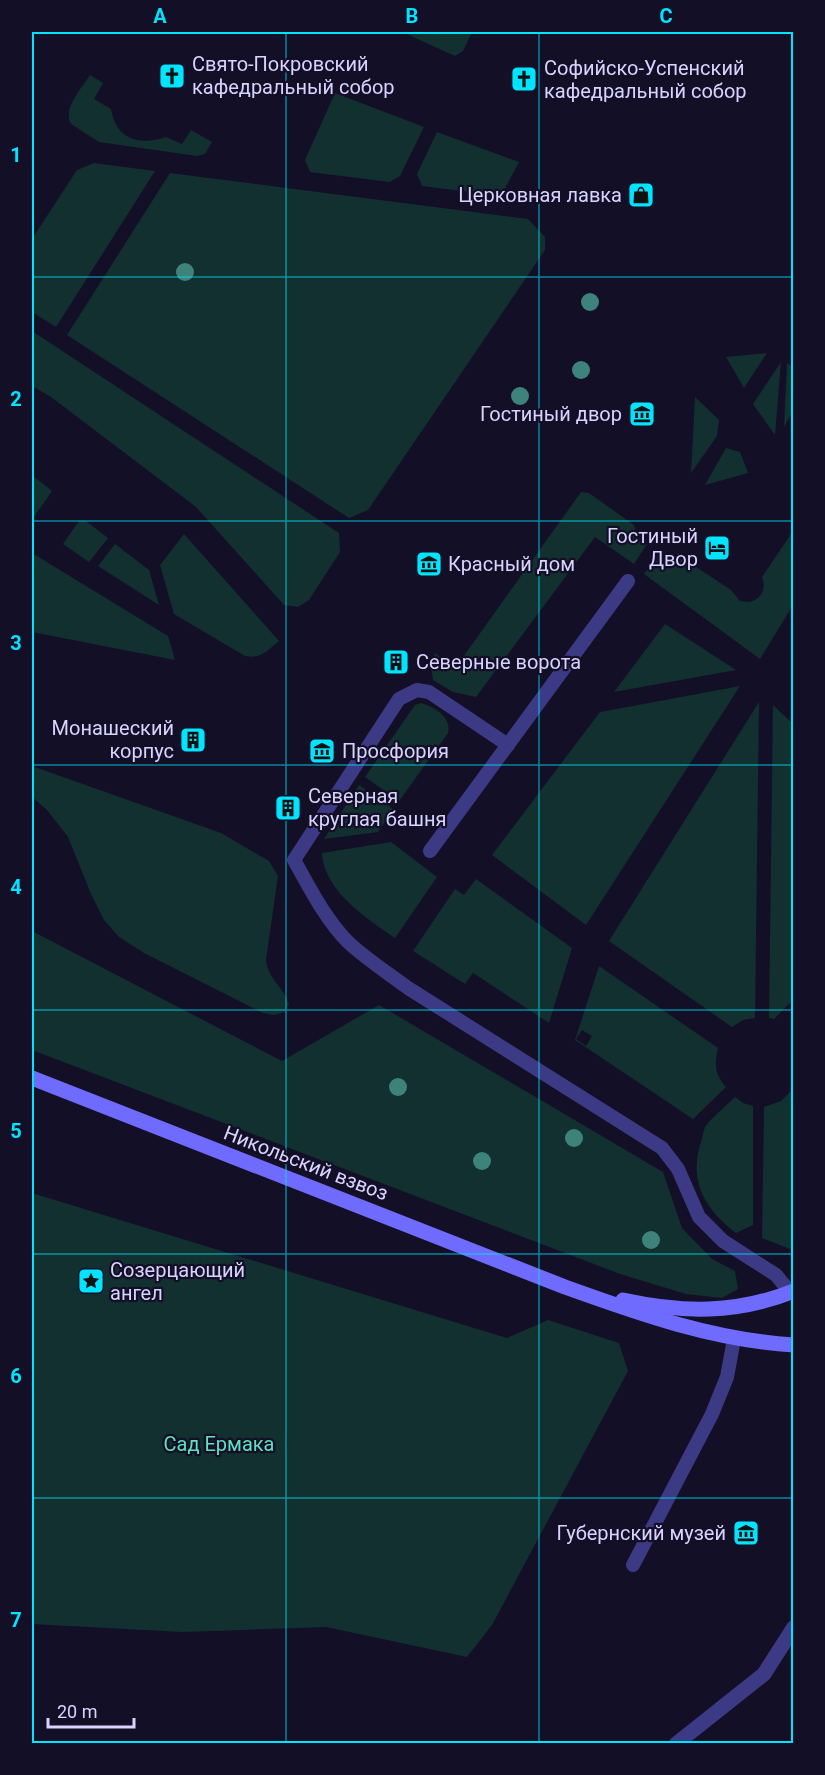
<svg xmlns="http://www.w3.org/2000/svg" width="825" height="1775" viewBox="0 0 825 1775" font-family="Roboto,sans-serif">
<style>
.green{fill:#12302f;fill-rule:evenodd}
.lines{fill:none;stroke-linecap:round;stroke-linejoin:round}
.lane{stroke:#3d3a85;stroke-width:14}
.street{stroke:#3d3a85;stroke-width:15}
.secondary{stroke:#6f6bff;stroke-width:15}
.tree{fill:#3d827b}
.grid{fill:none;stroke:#00e5ff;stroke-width:1.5;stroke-opacity:0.55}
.labels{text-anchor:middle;stroke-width:4.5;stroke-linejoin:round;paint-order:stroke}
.poi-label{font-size:20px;fill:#d9d4ff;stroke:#130f26;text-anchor:start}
.street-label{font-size:20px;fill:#d9d4ff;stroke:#130f26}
.park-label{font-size:20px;fill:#5fe0c0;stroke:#130f26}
.neatline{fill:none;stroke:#00e5ff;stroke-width:2}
.grid-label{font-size:20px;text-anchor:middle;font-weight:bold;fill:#00e5ff}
</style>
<rect width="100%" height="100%" fill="#130f26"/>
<!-- green -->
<g class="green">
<polygon points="402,32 472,32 463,51 455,56"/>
<path d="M 90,75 L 103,83 L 94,99 L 111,109 C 116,140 140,146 166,137 L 182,144 L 191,130 L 212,142 L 205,154 L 197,156 L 99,142 L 71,124 C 62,109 82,88 90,75 Z"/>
<polygon points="335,93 424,127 400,176 390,182 310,172 305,160"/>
<polygon points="437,132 519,162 503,192 495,195 422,186 417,174"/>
<polygon points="94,163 155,171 56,327 32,312 32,239 77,170"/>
<polygon points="170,173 528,219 545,237 545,250 368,510 349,518 67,335"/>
<polygon points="32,331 339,533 340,552 309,600 298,607 284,605 196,507 51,397 32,386"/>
<polygon points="767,353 744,388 726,357"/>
<polygon points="781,362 775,435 753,404"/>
<polygon points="787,363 793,368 793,411 784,427"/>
<polygon points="695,397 719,420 717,436 691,473"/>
<polygon points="726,448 740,452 748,473 705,485"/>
<polygon points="32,475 52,491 32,520"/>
<polygon points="581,492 589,493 634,525 638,536 647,544 634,564 595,537 476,697 453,692 433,680 431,666 435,653 450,664 458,664"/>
<polygon points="79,521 86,521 108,538 89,562 63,544"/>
<path d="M 793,531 L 793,605 L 760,659 L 644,574 L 661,553 L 671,557 L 678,555 L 731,590 L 740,601 L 750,602 C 761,599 767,589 762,577 Z"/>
<path d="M 184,534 L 279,641 C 267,651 261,659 245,656 L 174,614 L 160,565 Z"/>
<polygon points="115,544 149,570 159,605 98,566"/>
<polygon points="32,553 168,636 175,660 32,632"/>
<polygon points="665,624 736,670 614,692"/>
<polygon points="740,686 586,925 492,855 600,712"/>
<polygon points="759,702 755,1018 743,1020 732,1027 609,941"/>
<path d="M 421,703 C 435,707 452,718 448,733 L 399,801 L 365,777 L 415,705 Z"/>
<polygon points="773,705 794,725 793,1000 774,1019 769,1018"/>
<path d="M 32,766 L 221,833 L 269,861 L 278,876 L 266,960 C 268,979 283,986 289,1004 L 285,1012 L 274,1015 L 263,1013 L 144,953 L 119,937 L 104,920 L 91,894 L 68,837 L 47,810 L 32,797 Z"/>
<polygon points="359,785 393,809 378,832 324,839"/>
<path d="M 391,842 L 437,877 L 395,938 C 366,918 324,891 322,853 Z"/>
<polygon points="476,879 572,948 549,1023 473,973 465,984 413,951 455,889 464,895"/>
<polygon points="32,931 282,1061 379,1005 663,1172 682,1228 712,1259 735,1271 738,1289 722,1298 686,1294 620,1274 32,1050"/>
<path d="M 599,966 L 718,1048 C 714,1064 715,1075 726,1087 L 693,1119 L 575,1040 ZM 582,1030 L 592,1036 L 586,1046 L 576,1039 Z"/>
<polygon points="793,1089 794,1245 790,1249 762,1238 764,1107 781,1101"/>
<path d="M 735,1097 L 743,1103 L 753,1106 L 753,1225 L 736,1233 C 706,1210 689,1183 700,1145 C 702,1140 703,1132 705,1127 C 711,1118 727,1105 735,1097 Z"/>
<polygon points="32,1193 507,1338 548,1320 619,1343 628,1371 492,1625 467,1657 326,1627 182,1632 32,1624"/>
</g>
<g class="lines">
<!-- lane -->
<g class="lane">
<path d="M 508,745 L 429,692 L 417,690 L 399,699 L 294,860 C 310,888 325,919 348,942 C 366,959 388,973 408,988 L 662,1148 L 678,1169 L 699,1217 L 723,1241 L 776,1275 L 790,1292"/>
<polyline points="430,851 628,581"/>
<polyline points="633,1565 712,1414 727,1377 734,1339"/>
</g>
<!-- street -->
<polyline class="street" points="676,1744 764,1674 794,1627"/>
<!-- secondary -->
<g class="secondary">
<path d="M 32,1078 L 565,1287 C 640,1314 713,1340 794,1345"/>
<path d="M 623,1300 C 683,1313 736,1314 794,1291"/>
</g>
</g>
<!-- trees -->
<g class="tree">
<circle cx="185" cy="272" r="9"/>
<circle cx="590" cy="302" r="9"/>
<circle cx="581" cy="370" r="9"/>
<circle cx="520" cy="396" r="9"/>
<circle cx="398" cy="1087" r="9"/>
<circle cx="574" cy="1138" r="9"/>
<circle cx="482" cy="1161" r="9"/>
<circle cx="651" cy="1240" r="9"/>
</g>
<!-- grid -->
<path class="grid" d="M 286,32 L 286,1744M 539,32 L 539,1744M 32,277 L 794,277M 32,521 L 794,521M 32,765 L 794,765M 32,1010 L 794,1010M 32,1254 L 794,1254M 32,1498 L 794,1498"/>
<!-- icons -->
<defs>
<symbol id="church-square" viewBox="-11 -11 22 22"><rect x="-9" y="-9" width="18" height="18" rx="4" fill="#00e5ff" stroke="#130f26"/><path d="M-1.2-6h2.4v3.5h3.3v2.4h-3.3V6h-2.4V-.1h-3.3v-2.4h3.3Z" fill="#111"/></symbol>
<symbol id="shop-square" viewBox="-11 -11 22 22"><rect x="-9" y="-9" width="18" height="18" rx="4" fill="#00e5ff" stroke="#130f26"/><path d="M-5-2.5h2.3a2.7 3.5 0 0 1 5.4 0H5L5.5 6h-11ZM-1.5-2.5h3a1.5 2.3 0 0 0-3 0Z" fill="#111"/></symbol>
<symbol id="museum-square" viewBox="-11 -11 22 22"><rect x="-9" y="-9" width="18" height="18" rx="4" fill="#00e5ff" stroke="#130f26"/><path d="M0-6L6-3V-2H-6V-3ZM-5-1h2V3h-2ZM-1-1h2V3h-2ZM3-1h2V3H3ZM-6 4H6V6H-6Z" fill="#111"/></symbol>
<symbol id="hotel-square" viewBox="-11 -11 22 22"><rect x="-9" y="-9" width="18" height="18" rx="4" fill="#00e5ff" stroke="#130f26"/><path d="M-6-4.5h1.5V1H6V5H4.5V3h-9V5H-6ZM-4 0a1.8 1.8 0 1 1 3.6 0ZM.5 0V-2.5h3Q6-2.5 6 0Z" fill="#111"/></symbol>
<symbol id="building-square" viewBox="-11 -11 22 22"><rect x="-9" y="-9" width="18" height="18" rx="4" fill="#00e5ff" stroke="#130f26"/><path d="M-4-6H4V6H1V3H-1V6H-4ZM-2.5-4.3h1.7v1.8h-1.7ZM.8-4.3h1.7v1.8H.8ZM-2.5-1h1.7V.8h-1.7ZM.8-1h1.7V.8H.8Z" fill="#111"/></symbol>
<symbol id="sight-square" viewBox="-11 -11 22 22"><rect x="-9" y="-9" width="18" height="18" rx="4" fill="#00e5ff" stroke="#130f26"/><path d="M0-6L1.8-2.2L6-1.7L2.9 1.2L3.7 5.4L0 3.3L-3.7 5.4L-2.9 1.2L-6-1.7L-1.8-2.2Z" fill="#111"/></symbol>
</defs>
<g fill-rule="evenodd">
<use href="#church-square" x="157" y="61" width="30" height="30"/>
<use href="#church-square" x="509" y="64" width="30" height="30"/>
<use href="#shop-square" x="626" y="180" width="30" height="30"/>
<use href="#museum-square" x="627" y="399" width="30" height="30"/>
<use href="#hotel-square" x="702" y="533" width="30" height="30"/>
<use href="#museum-square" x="414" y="549" width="30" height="30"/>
<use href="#building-square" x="381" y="647" width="30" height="30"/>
<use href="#building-square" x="178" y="725" width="30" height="30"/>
<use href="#museum-square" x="307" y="736" width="30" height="30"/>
<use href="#building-square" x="273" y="793" width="30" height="30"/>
<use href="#sight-square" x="76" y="1266" width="30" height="30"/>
<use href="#museum-square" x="731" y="1518" width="30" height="30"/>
</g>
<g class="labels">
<!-- poi labels -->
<g class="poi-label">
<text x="192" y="71">Свято-Покровский<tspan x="192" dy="23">кафедральный собор</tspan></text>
<text x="544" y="75">Софийско-Успенский<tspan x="544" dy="23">кафедральный собор</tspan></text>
<text x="622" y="202" text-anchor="end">Церковная лавка</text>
<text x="622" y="421" text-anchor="end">Гостиный двор</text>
<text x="698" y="543" text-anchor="end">Гостиный<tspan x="698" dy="23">Двор</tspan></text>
<text x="448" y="571">Красный дом</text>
<text x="416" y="669">Северные ворота</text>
<text x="174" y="735" text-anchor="end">Монашеский<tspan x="174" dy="23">корпус</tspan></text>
<text x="342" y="758">Просфория</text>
<text x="308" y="803">Северная<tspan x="308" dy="23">круглая башня</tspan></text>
<text x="110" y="1277">Созерцающий<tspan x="110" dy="23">ангел</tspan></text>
<text x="726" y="1540" text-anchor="end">Губернский музей</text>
</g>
<!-- street labels -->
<g class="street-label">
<text transform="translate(306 1163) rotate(21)" y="7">Никольский взвоз</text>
</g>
<!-- park labels -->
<g class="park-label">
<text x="219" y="1451">Сад Ермака</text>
</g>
</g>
<!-- border -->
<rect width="825" height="1775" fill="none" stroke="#130f26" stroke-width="66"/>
<!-- scale -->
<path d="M48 1718v9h86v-9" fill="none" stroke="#d9d4ff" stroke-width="3"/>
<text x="57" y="1718" font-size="18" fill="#d9d4ff" stroke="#130f26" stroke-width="4.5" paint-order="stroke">20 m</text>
<rect x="33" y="33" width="759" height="1709" class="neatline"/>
<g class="grid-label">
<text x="160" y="23">A</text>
<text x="412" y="23">B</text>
<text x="666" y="23">C</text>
<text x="16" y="162">1</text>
<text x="16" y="406">2</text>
<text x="16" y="650">3</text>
<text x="16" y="894">4</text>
<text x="16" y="1138">5</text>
<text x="16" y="1383">6</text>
<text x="16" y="1627">7</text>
</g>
</svg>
